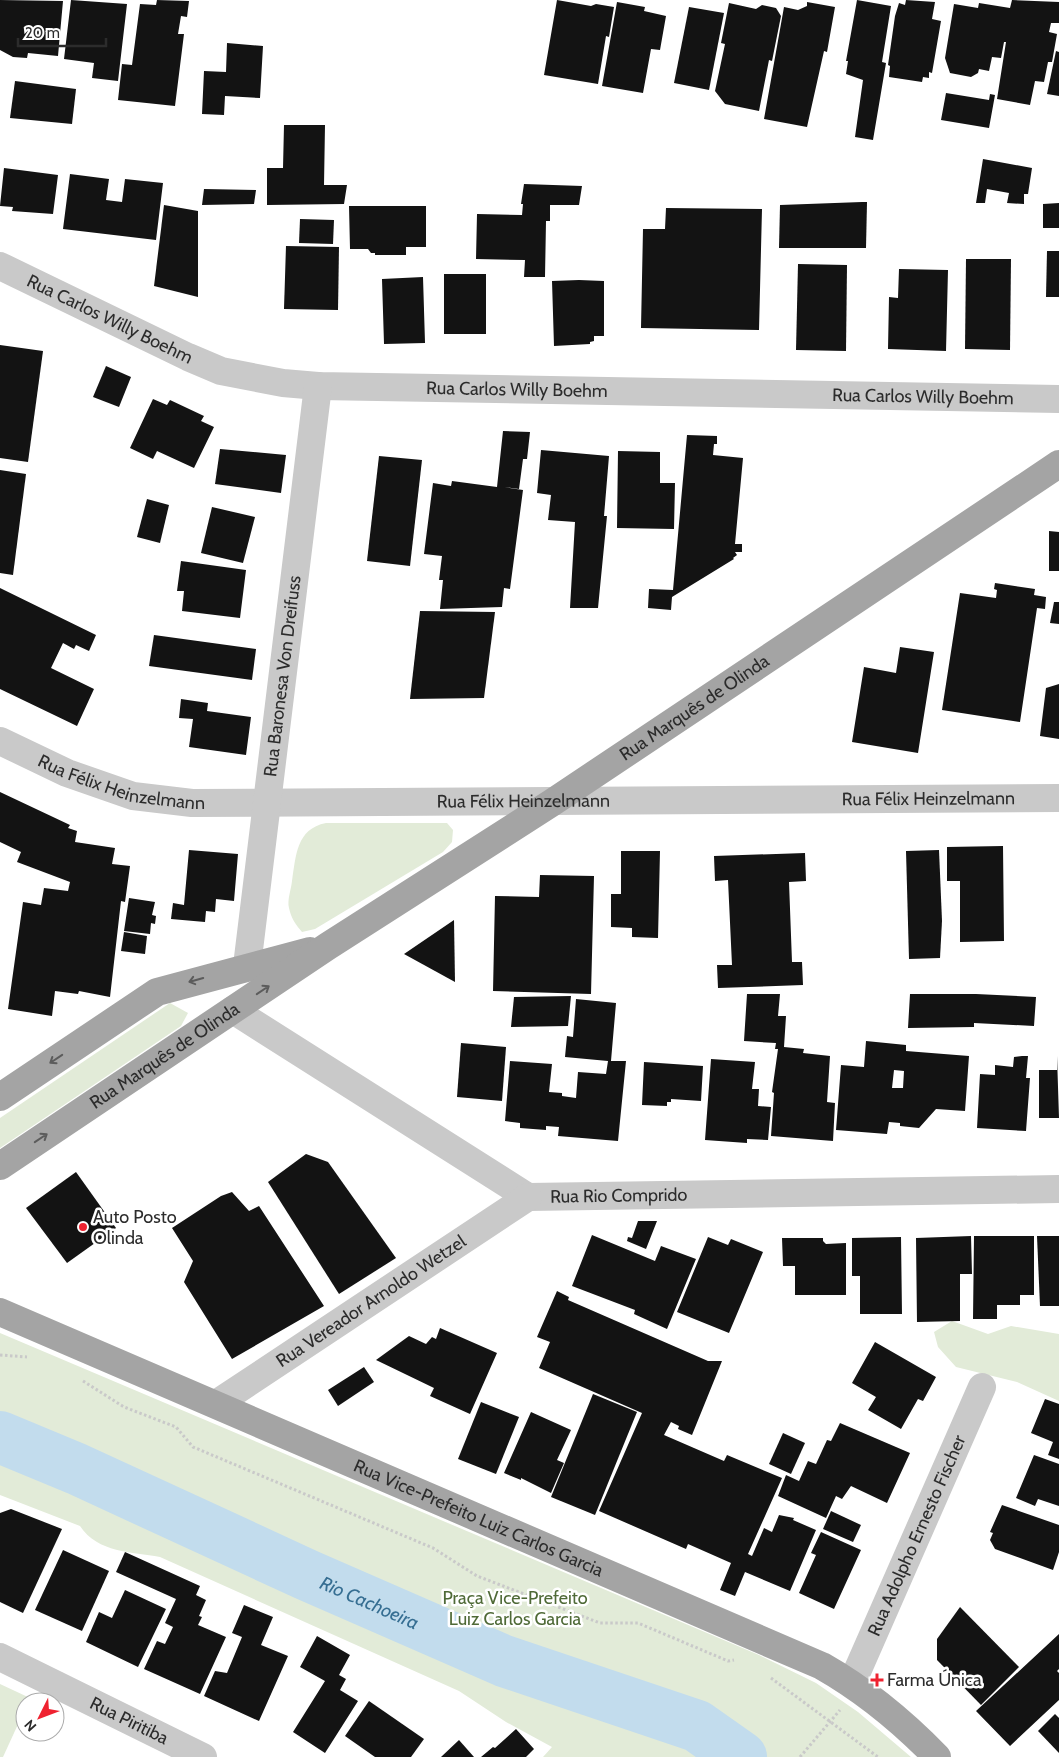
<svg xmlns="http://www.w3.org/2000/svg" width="1059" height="1757" viewBox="0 0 1059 1757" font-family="Cabin,sans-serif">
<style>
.green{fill:#e2ebd8}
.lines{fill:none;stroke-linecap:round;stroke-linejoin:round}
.river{stroke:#c2dced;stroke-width:52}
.building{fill:#131313;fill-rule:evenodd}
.path{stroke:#c9c9c9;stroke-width:3;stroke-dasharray:2.5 2.5;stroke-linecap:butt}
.minor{stroke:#c9c9c9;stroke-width:28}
.major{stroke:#a4a4a4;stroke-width:28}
.oneway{stroke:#5c5c5c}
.poi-dot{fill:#ef2230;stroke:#fff;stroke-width:2}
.labels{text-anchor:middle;stroke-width:5;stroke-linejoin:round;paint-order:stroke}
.street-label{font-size:18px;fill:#2c2c2c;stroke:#fff}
.poi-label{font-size:18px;fill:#2c2c2c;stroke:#fff;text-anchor:start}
.park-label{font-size:18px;fill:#4f6a37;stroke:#fff}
.water-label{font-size:19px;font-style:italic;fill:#366e92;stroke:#fff}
</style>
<rect width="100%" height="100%" fill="#fff"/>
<!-- green -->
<g class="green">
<path d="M 326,823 L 447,823 L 453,830 L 452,842 L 443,852 L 315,929 L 302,932 C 296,925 291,918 289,908 C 287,900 291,890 292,881 C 296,856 296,829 326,823 Z"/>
<polygon points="170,1003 188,1013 181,1026 0,1148 0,1118"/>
<polygon points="952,1321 988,1334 1011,1326 1059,1334 1059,1401 1017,1382 956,1367 938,1347 934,1332"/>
<path d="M 0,1333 L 759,1655 L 816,1683 L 858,1712 L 911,1757 L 543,1757 L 552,1747 L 506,1722 L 459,1691 L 160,1557 C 132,1552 98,1553 80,1526 L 0,1495 Z"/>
<polygon points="0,1684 30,1698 28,1702 25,1702 25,1709 3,1757 0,1757"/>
</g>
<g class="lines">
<!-- river -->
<path class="river" id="s1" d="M 0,1437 L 77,1469 L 307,1575 L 504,1661 L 697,1726 L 741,1757"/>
</g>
<!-- building -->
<g class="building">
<polygon points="0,0 63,1 58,56 28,53 27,58 13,57 0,50"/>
<polygon points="71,0 127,4 118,81 92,78 94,63 64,59"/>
<polygon points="157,0 189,1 187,17 181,16 178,34 184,34 175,106 118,100 122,64 132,65 140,4 156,5"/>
<polygon points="557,0 591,6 596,4 614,7 609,37 606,36 598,84 544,75"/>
<polygon points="857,0 891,6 882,62 886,63 873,140 855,137 863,80 846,74 848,61 846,61"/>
<polygon points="906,0 935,2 932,19 941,21 932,73 929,72 929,78 923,77 922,82 889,77 890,66 888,65 895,16 899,3 905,5"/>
<polygon points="1012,0 1059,2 1059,23 1051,23 1049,32 1057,34 1052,62 1048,62 1044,82 1035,81 1030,105 997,99 1006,42 1004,42 1001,58 992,57 989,71 979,69 978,73 971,77 950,73 945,58 954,4 978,8 979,3 1010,8"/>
<polygon points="617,2 645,7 644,11 666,16 660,50 651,49 643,93 602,86"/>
<polygon points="807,2 835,7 827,52 824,51 807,127 764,119 784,7 798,10 807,6"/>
<polygon points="729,3 756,9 762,5 776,8 781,16 772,61 769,60 759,111 725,104 715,91 725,44 721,43"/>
<polygon points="689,7 724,13 709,90 674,83"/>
<polygon points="227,43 263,46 260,98 225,96 224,115 202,114 204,71 226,72"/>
<polygon points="1056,51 1059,52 1059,96 1047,94"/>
<polygon points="15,81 76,89 72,124 10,118"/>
<polygon points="946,93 989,100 990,94 995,95 989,128 941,120"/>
<polygon points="284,125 325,125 324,185 347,185 344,204 267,205 267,168 283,168"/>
<polygon points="983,159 1032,168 1028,194 1024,194 1024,204 1007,203 1009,193 987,189 985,203 976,203"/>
<polygon points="4,168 58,175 53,214 12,211 13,207 0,206"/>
<polygon points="70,174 109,179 106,200 122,202 125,179 163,183 156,240 63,229"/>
<polygon points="524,184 582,186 579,205 550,205 550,221 546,221 545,277 524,277 525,260 476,259 477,214 522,215 523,204 521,204"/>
<polygon points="204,189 256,190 254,204 202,205"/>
<polygon points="862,202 867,202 866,248 779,248 780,205"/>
<polygon points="1059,203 1059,228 1043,228 1043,204"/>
<polygon points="164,205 198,211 198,297 154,286"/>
<polygon points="349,206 426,206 426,247 406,247 406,255 375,255 375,253 371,253 368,249 350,249"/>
<polygon points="666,208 762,209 759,330 641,328 643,229 665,229"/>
<polygon points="300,219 334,220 333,244 299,243"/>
<polygon points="286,246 339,247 338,310 284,309"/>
<polygon points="1047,251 1059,251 1059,297 1046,297"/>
<polygon points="966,259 1011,259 1010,350 965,349"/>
<polygon points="798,264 847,265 846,351 796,350"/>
<polygon points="899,269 948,270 946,351 888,349 889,297 898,298"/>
<rect x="444" y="274" width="42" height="60"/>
<polygon points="423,277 425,343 384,344 382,279"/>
<polygon points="579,280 604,281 604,336 594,336 594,341 590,342 590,344 554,346 552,281"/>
<polygon points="0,345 43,351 28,462 0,458"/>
<polygon points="106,366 131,377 119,407 93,397"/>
<polygon points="153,399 167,405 170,400 204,416 201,421 214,427 194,468 157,451 153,459 130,448"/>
<polygon points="503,431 530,432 527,459 523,459 519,489 504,487 523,490 510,589 504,588 502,607 440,609 443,580 439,580 442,556 424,554 433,483 451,486 452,481 497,487"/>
<polygon points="687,435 717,436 717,444 714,444 713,455 743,458 735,544 742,544 742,552 735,552 737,555 733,558 734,559 672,597 671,610 648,608 649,589 673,590"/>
<polygon points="220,449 286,455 281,493 215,484"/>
<polygon points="541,450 609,456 604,516 607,516 598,608 570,608 575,522 548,520 551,495 537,493"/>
<polygon points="618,451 660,452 660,483 675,483 674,529 617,528"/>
<polygon points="379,456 422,460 410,566 367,561"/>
<polygon points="0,470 26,474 13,575 0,573"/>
<polygon points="147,499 169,505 160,543 137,537"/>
<polygon points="212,507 255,517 243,563 201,553"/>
<polygon points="1049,531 1059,532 1059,571 1049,571"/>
<polygon points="181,561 246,570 240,618 182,611 184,591 177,591"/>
<polygon points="995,583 1035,589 1034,595 1046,597 1045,609 1037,608 1020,722 942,710 960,593 996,598 997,590 994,589"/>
<polygon points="0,588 96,635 89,651 76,645 74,649 63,643 51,668 94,689 77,726 0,689"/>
<polygon points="1054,602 1059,602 1059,624 1050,623"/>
<polygon points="420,611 495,612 484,698 410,699"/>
<polygon points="154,635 256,649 252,680 149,666"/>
<polygon points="900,647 934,652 918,753 852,742 864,667 896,673"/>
<polygon points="1059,684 1059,739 1040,736 1046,688"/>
<polygon points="181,699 208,703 207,711 251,717 246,755 189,747 193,719 179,718"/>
<polygon points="0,792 70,825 68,828 77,831 75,842 115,848 112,864 130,866 125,902 121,901 110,997 79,991 78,994 55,991 52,1016 8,1009 23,902 41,905 44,888 68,891 70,882 17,862 21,852 0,842"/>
<polygon points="1003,846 1004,941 960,942 960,881 947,881 947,847"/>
<polygon points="189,850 238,854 234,901 216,899 215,912 206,911 205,922 171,919 173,903 184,905"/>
<polygon points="939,850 942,921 940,958 909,959 906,851"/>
<polygon points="621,851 660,851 658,938 632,937 632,928 611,927 611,894 621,894"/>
<polygon points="805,853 806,881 789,882 792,962 802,962 803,985 718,988 717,965 732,965 728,880 715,881 714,856"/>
<polygon points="540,875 594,876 591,994 493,991 495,896 539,897"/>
<polygon points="129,898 155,902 152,915 156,916 155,924 151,923 150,934 124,931"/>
<polygon points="454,920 455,982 404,954"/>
<polygon points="124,932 147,936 145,954 121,951"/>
<polygon points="747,994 780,994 778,1016 786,1016 784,1047 804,1049 803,1053 830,1056 827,1102 835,1103 833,1141 771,1136 774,1093 772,1092 778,1049 775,1049 776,1043 744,1041"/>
<polygon points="910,994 976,994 1036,997 1034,1026 974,1023 974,1027 908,1028"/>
<polygon points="571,996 568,1026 511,1027 514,997"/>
<polygon points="576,999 616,1003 611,1061 626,1061 618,1141 558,1136 559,1127 546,1126 546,1130 520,1128 520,1123 505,1121 510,1061 552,1064 549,1092 562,1093 562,1096 576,1098 578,1072 606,1074 608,1061 565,1057 567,1036 573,1037"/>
<path d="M 866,1041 L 906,1045 L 906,1051 L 969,1056 L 965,1111 L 936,1109 L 919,1128 L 900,1126 L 900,1123 L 889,1122 L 887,1134 L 836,1130 L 841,1065 L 864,1067 ZM 894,1070 L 904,1071 L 903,1088 L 892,1088 Z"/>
<polygon points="461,1043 506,1047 502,1101 457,1097"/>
<polygon points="1022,1056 1028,1056 1026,1078 1030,1078 1026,1131 977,1128 980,1074 995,1075 995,1065 1013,1067 1014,1057"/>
<polygon points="1057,1056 1059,1118 1039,1118 1039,1070 1057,1070"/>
<polygon points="711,1059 755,1062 752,1089 759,1089 758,1106 771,1107 768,1140 747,1139 747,1143 705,1140"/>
<polygon points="644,1062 703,1066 701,1101 671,1099 671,1102 667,1102 667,1106 642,1105"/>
<polygon points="306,1154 328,1162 396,1258 339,1294 268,1182"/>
<polygon points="76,1172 116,1228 67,1263 26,1208"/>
<polygon points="232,1192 249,1211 259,1206 324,1306 232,1359 184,1282 193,1261 172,1228 221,1196"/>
<polygon points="638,1221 657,1221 646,1249 627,1241 628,1237 632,1238"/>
<polygon points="592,1235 655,1261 661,1246 696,1259 667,1329 634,1314 635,1310 572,1286"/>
<polygon points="971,1236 972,1274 960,1274 960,1321 917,1322 916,1238"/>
<polygon points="974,1236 1034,1236 1034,1295 1020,1295 1020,1305 997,1305 997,1319 973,1319"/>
<polygon points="1037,1236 1059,1236 1059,1306 1040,1306"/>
<polygon points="708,1237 728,1245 731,1239 763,1252 729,1333 677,1312"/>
<polygon points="901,1237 902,1314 860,1314 860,1276 852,1276 852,1238"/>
<polygon points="782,1238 823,1238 823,1241 826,1244 846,1243 846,1295 795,1295 795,1266 783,1266"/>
<polygon points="557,1291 569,1297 568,1300 708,1361 722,1361 692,1435 678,1429 679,1426 671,1422 664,1435 724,1461 727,1455 782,1478 748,1554 752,1556 764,1528 772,1532 779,1515 794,1518 793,1520 816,1530 790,1591 745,1572 735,1596 720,1590 731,1563 688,1544 686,1549 599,1511 642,1413 539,1368 550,1342 537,1337"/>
<polygon points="440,1328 497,1353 470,1414 430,1396 434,1388 376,1360 409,1336 426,1344 432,1337 436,1339"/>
<polygon points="875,1342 936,1377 923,1401 918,1399 901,1429 868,1410 876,1397 852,1383"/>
<polygon points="364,1367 374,1382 338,1406 328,1390"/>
<polygon points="593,1394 637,1412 595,1515 551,1497"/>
<polygon points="1045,1399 1059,1404 1059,1459 1048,1455 1053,1442 1031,1433"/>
<polygon points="481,1402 519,1417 496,1474 458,1459"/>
<polygon points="531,1412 571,1430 557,1460 564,1463 551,1493 521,1478 521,1480 504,1473"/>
<polygon points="840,1423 910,1453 887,1503 851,1486 842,1499 836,1496 826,1518 778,1496 786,1475 799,1481 808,1461 816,1464 827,1440 831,1441"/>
<polygon points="783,1433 805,1443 791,1474 769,1464"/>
<polygon points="1034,1455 1059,1464 1059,1506 1038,1499 1035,1506 1016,1498"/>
<polygon points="1002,1505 1059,1525 1059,1552 1053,1570 995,1549 990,1540 993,1533 990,1532"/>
<polygon points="11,1509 62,1529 23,1613 0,1602 0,1513"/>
<polygon points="831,1511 861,1525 853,1542 823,1529"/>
<polygon points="821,1532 861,1550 834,1609 799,1593 816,1555 811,1553"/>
<polygon points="63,1550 109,1571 82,1631 35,1610"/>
<polygon points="125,1552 200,1586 196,1595 206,1600 199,1616 202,1617 198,1625 226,1637 200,1694 144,1669 157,1641 165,1644 173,1627 165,1623 176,1599 116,1572"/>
<polygon points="125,1590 166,1609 138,1667 86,1642 99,1612 112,1618"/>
<polygon points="244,1605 273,1617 261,1645 288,1656 259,1721 204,1696 215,1671 227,1673 242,1637 232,1633"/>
<polygon points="960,1607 1019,1667 981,1705 937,1660 937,1639"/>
<polygon points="1059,1634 1059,1669 1057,1671 1059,1673 1059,1700 1010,1746 976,1711"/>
<polygon points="317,1636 350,1655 339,1675 346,1679 340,1690 358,1701 325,1753 293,1732 325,1681 300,1667"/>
<polygon points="369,1701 424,1739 411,1757 375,1757 345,1736"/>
<polygon points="1055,1714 1059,1718 1059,1753 1038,1731"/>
<polygon points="516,1729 534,1749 526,1757 481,1757 493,1747 495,1748"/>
<polygon points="459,1740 474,1757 441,1757"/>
</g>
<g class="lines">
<!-- path -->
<g class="path">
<polyline points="0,1355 27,1357"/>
<polyline points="83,1381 124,1407 176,1427 193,1447 433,1548 477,1576 600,1623 638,1623 728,1661 734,1660"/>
<polyline points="771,1678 878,1757"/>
<polyline points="800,1757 840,1710"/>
</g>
<!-- minor -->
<g class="minor">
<path id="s2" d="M 0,266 L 188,357 L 221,371 L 283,383 L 318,386 L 1059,399"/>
<path id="s3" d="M 0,741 L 67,773 L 133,796 L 192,803 L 1059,798"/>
<path id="s4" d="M 247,966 L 318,386"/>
<path id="s5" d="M 233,1010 L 528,1197 L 1059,1189"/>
<path id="s6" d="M 216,1404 L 528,1197"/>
<path id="s7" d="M 0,1657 L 203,1757"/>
<path id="s8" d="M 852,1683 L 982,1387"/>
</g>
<!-- major -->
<g class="major">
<polyline points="0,1097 157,992 310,951"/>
<path id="s9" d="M 0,1166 L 328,946 L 553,802 L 1059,464"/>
<path id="s10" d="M 0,1312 L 822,1666 C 866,1691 902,1721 937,1757"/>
</g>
</g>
<!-- one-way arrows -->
<defs><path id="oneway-shaft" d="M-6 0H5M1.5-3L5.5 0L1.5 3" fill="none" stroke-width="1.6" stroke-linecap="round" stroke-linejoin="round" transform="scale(1.25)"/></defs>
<g class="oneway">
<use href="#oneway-shaft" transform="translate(196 980) rotate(164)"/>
<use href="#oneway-shaft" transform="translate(263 990) rotate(-34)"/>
<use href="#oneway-shaft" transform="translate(56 1059) rotate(146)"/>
<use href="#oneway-shaft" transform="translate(41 1138) rotate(-34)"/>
</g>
<!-- markers -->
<g class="poi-dot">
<circle cx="83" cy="1227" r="5"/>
<path d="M874.5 1672.5h5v5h5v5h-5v5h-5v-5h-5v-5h5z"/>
</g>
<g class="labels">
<!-- street labels -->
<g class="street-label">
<text dy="6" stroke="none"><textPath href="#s2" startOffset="122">Rua Carlos Willy Boehm</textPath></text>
<text dy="6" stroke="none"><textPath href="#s2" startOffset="542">Rua Carlos Willy Boehm</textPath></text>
<text dy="6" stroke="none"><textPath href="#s2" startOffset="948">Rua Carlos Willy Boehm</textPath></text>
<text dy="6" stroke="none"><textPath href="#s4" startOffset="292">Rua Baronesa Von Dreifuss</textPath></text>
<text dy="6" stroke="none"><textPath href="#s9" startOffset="832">Rua Marquês de Olinda</textPath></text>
<text dy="6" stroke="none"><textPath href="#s3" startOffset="130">Rua Félix Heinzelmann</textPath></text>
<text dy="6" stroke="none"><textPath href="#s3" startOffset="940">Rua Félix Heinzelmann</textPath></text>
<text dy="6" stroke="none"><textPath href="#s3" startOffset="535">Rua Félix Heinzelmann</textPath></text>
<text dy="6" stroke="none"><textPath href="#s9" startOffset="198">Rua Marquês de Olinda</textPath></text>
<text dy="6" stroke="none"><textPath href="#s5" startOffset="440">Rua Rio Comprido</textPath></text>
<text dy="6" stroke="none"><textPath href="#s6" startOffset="186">Rua Vereador Arnoldo Wetzel</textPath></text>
<text dy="6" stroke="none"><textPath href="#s10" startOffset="521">Rua Vice-Prefeito Luiz Carlos Garcia</textPath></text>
<text dy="6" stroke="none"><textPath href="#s8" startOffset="161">Rua Adolpho Ernesto Fischer</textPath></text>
<text dy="6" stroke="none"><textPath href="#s7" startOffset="144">Rua Piritiba</textPath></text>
</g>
<!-- poi labels -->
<g class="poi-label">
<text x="93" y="1223">Auto Posto<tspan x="93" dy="21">Olinda</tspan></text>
<text x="887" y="1686">Farma Única</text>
</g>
<!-- park labels -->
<g class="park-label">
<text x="515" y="1604">Praça Vice-Prefeito<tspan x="515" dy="21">Luiz Carlos Garcia</tspan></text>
</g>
<!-- water labels -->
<g class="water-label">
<text dy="7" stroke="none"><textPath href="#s1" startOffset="405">Rio Cachoeira</textPath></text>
</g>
</g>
<!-- north arrow -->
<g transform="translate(40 1717) rotate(228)"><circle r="24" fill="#ffffff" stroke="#ababab"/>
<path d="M0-4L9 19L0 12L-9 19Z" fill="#ef2230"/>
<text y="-8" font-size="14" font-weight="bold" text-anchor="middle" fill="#2c2c2c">N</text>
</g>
<!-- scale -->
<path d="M18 38v8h88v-8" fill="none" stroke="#2c2c2c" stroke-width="2.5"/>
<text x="25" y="38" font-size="15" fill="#2c2c2c" stroke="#ffffff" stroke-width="4" paint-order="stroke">20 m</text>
</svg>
